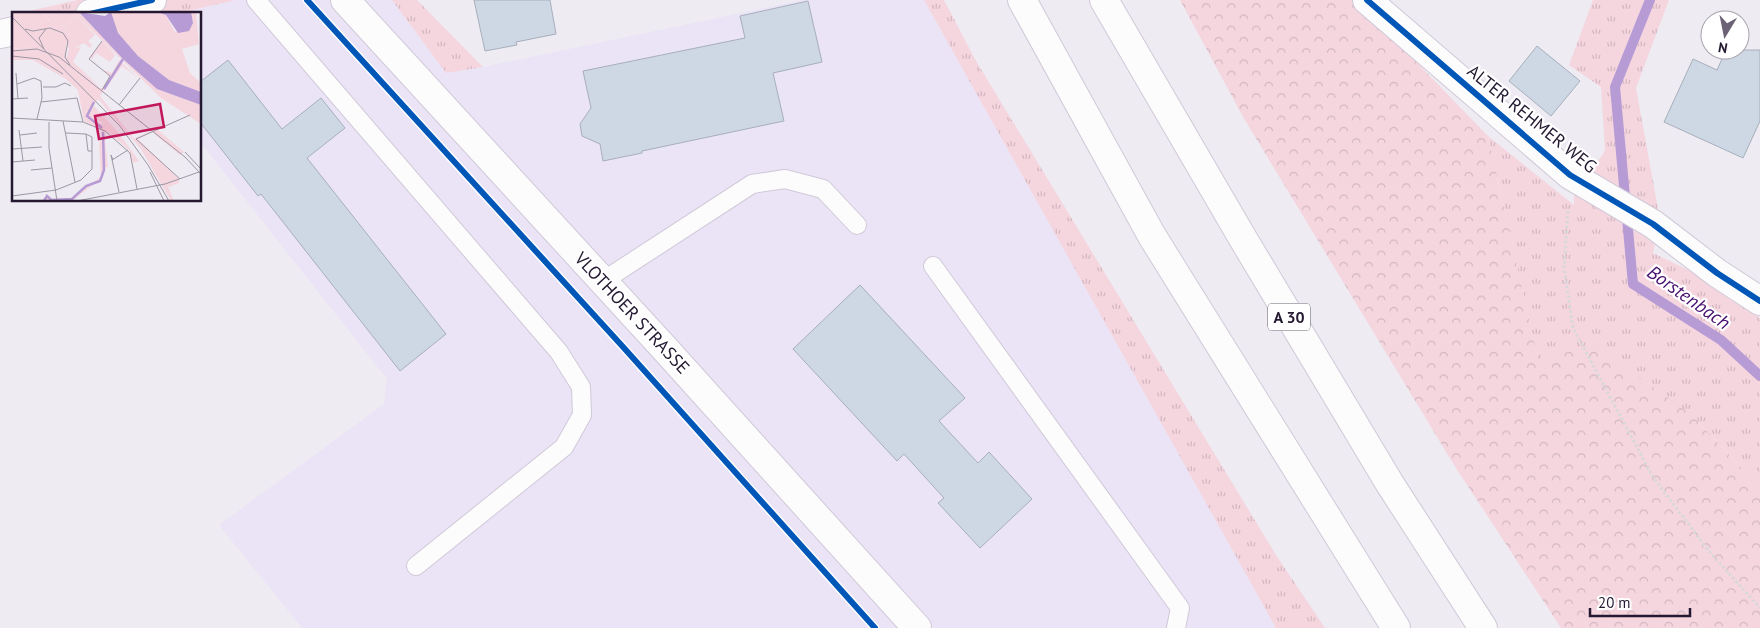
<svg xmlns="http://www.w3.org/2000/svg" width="1760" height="628" viewBox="0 0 1760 628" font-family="'PT Sans',sans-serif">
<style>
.built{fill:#ebe3f6}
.grass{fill:url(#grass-tufts)}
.forest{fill:url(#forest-crowns)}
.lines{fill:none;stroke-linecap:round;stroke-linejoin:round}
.stream{stroke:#b69bd5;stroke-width:10}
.building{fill:#ced8e4;stroke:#a6afbb}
.service-casing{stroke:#d0c9d8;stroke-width:20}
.minor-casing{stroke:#d0c9d8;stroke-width:30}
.secondary-casing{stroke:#d0c9d8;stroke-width:30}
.motorway-casing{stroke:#d0c9d8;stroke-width:30}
.path{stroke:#d8d7da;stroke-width:3;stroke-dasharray:2.5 2.5;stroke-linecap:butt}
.service{stroke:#fcfcfd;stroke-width:18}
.minor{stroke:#fcfcfd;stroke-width:28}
.secondary{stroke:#fcfcfd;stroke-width:28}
.motorway{stroke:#fcfcfd;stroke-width:28}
.cycleway-casing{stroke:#fff;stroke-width:9}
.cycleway{stroke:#0057b8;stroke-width:6}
.labels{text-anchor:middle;stroke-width:4.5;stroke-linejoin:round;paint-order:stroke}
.shield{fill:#fff;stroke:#665e6f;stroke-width:1}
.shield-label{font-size:16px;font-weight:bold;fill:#241931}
.street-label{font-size:18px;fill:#241931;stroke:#fff}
.water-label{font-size:19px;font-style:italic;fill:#460f6f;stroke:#fff}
.inset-river{fill:none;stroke:#b69bd5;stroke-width:2.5}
.inset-road{fill:none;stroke:#9d97a5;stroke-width:1}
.view{fill:#c2185b;fill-opacity:0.15;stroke:#c2185b;stroke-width:2.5}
.inset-edge{fill:none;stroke:#241931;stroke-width:2.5}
</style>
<defs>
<pattern id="grass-tufts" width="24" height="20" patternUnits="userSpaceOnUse" patternTransform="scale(1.25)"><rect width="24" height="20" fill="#f5d6df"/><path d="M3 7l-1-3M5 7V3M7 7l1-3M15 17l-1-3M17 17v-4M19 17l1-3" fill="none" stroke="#d2b7c0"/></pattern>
<pattern id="forest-crowns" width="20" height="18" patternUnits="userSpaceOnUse" patternTransform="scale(1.25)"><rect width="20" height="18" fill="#f5d6df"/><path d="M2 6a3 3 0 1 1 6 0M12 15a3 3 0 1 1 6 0" fill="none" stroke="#d2b7c0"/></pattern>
</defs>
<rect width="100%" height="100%" fill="#eeebf2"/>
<!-- built -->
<polygon class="built" points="236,0 392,0 446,73 483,67 803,0 924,0 1276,628 302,628 219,525 384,404 387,379 200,142 200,14 174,14"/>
<!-- grass -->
<g class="grass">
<polygon points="78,0 236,0 174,14 16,14"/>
<polygon points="392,0 417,0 483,67 446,73"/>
<polygon points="924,0 944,0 976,61 1276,555 1325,628 1276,628"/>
<polygon points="1593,0 1669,0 1636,88 1660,220 1653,253 1715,283 1760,318 1760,488 1692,415 1538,360 1488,136 1574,205 1574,195 1605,151 1601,87 1569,65"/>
</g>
<!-- forest -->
<polygon class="forest" points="1180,0 1356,0 1488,136 1538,359 1593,344 1692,415 1760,488 1760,628 1561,628 1454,465 1243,117"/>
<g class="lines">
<!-- stream -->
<polyline class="stream" points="1650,0 1615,87 1633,284 1721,340 1760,376"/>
</g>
<!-- building -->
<g class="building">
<polygon points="474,0 550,0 556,34 516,42 517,45 485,51"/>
<polygon points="808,1 822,62 773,73 784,121 642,151 642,153 603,161 600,144 582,136 580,124 591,108 583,71 745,38 740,16"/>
<polygon points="1537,46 1580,81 1551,116 1509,81"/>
<polygon points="1726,50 1760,50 1760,121 1743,158 1664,122 1693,59 1717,70"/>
<polygon points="228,60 282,129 321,98 345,128 307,158 446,334 400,371 261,194 258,196 200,122 200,82"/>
<polygon points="860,285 965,398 939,421 978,463 989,452 1032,499 980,548 938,503 944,498 904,454 897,461 793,349"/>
</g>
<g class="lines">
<defs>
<g id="service">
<polyline points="256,0 559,352 581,387 582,415 564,447 416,566"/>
<polyline points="933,266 1180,608 1176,628"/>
<polyline points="603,281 752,184 785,179 823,189 857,225"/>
</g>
<g id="minor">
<polyline points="1367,0 1570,175 1653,224 1717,273 1760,301"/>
<polyline points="90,14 152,0"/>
<polyline points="0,34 14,31"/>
</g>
<polyline id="secondary" points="345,0 666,350 917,628"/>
<g id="motorway">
<polyline points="1022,0 1152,236 1396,628"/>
<polyline points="1104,0 1242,237 1390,484 1483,628"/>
</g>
</defs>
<!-- service casing -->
<use href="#service" class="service-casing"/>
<!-- minor casing -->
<use href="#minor" class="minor-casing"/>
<!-- secondary casing -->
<use href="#secondary" class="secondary-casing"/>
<!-- motorway casing -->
<use href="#motorway" class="motorway-casing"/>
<!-- path -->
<polyline class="path" points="1568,211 1564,267 1573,328 1653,477 1708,550 1760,608"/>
<!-- service -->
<use href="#service" class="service"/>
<!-- minor -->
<use href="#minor" class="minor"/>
<!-- secondary -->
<use href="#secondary" class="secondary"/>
<!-- motorway -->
<use href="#motorway" class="motorway"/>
<defs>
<g id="cycleway">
<polyline points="307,0 624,348 875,628"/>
<polyline points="1367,0 1570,175 1653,224 1717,273 1760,301"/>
<polyline points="90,14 152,0"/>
</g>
</defs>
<!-- cycleway casing -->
<use href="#cycleway" class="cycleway-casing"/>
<!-- cycleway -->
<use href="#cycleway" class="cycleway"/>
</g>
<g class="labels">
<!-- shield labels -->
<rect class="shield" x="1268" y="303.5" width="42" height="27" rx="4"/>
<g class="shield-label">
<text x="1289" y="323">A 30</text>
</g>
<!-- street labels -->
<g class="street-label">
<text transform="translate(1532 119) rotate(39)" y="6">ALTER REHMER WEG</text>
<text transform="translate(632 313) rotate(47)" y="6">VLOTHOER STRASSE</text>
</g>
<!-- water labels -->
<g class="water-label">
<text transform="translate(1689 297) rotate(35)" y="7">Borstenbach</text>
</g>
</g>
<!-- overview -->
<g transform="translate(12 12)">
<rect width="189" height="189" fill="#eeebf2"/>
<path d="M 0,0 L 30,0 L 39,11 L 15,17 L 36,15 L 54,22 L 54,46 L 88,76 L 91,76 L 99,65 L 90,57 L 100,61 L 107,48 L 126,66 L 110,54 L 88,84 L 122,127 L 138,119 L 146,118 L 172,140 L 168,143 L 140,120 L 126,127 L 167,167 L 167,171 L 156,175 L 162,189 L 159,189 L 129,137 L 86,87 L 76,101 L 87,111 L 93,112 L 96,120 L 92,120 L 96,155 L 93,155 L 91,165 L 61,188 L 29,189 L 37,183 L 41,188 L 59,186 L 89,165 L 87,132 L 91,123 L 89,118 L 72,109 L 66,78 L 54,67 L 21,48 L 0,48 L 0,37 L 20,35 L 5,20 L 0,19 ZM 61,0 L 67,0 L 111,47 L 145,77 L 189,93 L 189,112 L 149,86 ZM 99,0 L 147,0 L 154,3 L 163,20 L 177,16 L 179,0 L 184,0 L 187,32 L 170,37 L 178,61 L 189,71 L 189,80 L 157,68 L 126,44 L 105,20 Z" fill="#f5d6df"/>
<path d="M 30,0 L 36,0 L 51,15 L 65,5 L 52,16 L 61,25 L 63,36 L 69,35 L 61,50 L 90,76 L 54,47 L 57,37 L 49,19 L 19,18 L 11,14 L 20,15 L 39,10 ZM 0,19 L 7,21 L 21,35 L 0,37 ZM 82,94 L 105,119 L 127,149 L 121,151 L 117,138 L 96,120 L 93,112 L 77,103 Z" fill="#f5d6df"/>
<path d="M 36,0 L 61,0 L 83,23 L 76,29 L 80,33 L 78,36 L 72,31 L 63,36 L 61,25 L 52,16 L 64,5 L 51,15 ZM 90,29 L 103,43 L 98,50 L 84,41 L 80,47 L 91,56 L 78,45 Z" fill="#f5d6df"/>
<path d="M 67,0 L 93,4 L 99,0 L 106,21 L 126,44 L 157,68 L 189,80 L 189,93 L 145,77 L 111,47 ZM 145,0 L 179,0 L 181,11 L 177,19 L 166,21 L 154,3 Z" fill="#b69bd5"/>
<path class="inset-river" d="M 92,77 L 111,47M 82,90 L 75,104 L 90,116M 32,189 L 35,184 L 39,188 L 60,187 L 74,174 L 88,169 L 92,158 L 91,120"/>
<path class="inset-road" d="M 0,5 L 108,114 L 136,153 L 157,189M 13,17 L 21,19 L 38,16 L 51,21 L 56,29 L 53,45 L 58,53M 32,37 L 27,26 L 34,17M 0,39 L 25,37 L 47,45 L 173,145 L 189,162M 0,44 L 27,47 L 51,62M 4,61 L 6,87M 5,72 L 22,66 L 29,69 L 30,86 L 25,107M 31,75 L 44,75 L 53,71 L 59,74M 90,78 L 98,64 L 77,47 L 90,29M 0,87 L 16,86M 29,90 L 65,86 L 71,110M 107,93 L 128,66M 0,106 L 71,110 L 93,119 L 118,141 L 125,177M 51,109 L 63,170M 37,110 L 37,136 L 45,189M 7,118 L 11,149M 54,121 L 74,122M 8,123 L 25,121M 0,137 L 30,135M 173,140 L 189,157M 100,148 L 116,138M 101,148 L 99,143 L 107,180M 0,150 L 23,148M 19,158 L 40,156M 138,160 L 152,189M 168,167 L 124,127 L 178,103M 0,184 L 44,178 L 69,168 L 80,157 L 80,125 L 74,122 L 76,139 L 80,139M 65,189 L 153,172 L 187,160"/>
<path class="view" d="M 148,92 L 152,115 L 87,127 L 83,104 Z"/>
<rect width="189" height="189" class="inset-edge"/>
</g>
<!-- north arrow -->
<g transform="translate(1725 35) rotate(190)"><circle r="24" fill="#ffffff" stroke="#a7a3ad"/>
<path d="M0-4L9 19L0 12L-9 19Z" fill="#6b6275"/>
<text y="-8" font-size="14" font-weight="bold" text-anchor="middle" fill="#241931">N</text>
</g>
<!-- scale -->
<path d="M1590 608v8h100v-8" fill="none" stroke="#241931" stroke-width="2.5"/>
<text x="1598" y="608" font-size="15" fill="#241931" stroke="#ffffff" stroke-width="4" paint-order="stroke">20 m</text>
</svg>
